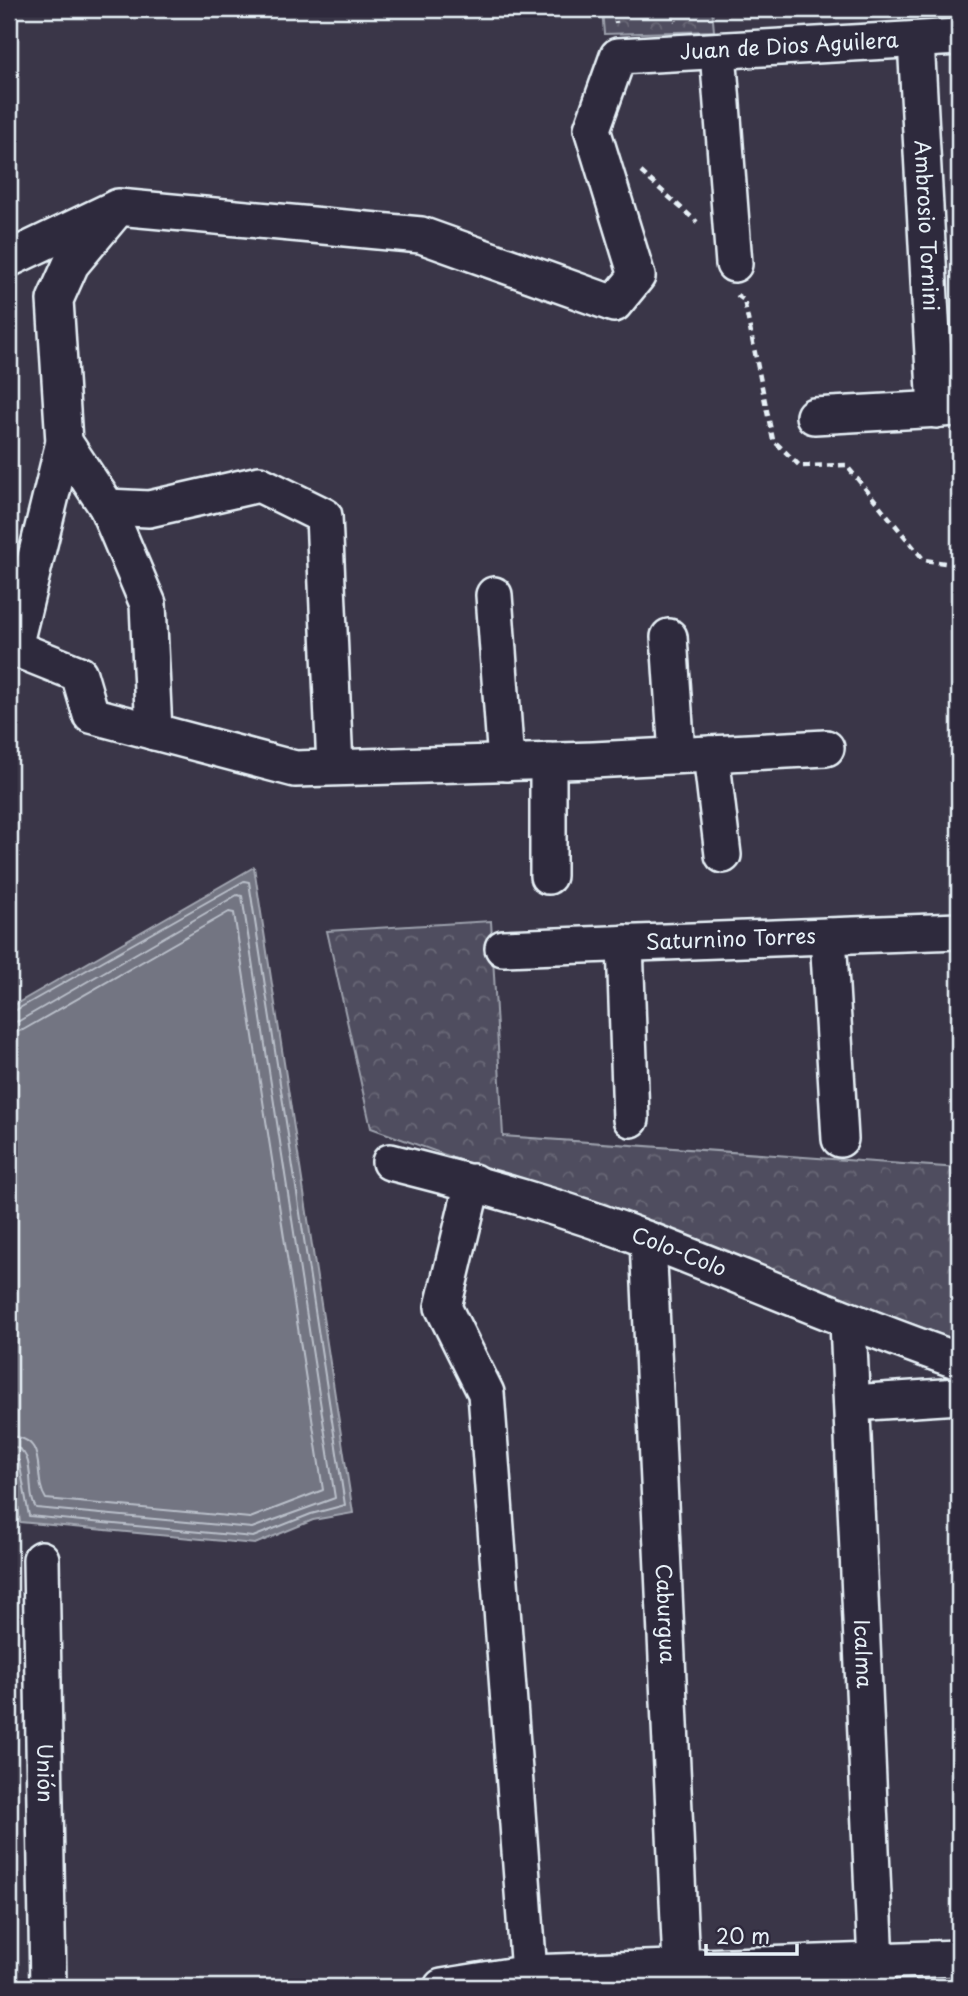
<svg xmlns="http://www.w3.org/2000/svg" width="968" height="1996" viewBox="0 0 968 1996" font-family="'Playpen Sans',sans-serif">
<style>
.park{fill:url(#park-crowns);stroke:#9ca0ac;stroke-width:2}
.water{fill:#737482;stroke:#a2a6b1;stroke-width:2}
.lines{fill:none;stroke-linecap:round;stroke-linejoin:round}
.shore{stroke:#b9bfc9;stroke-width:2}
.street-casing{stroke:#e8f1f8;stroke-width:40}
.path{stroke:#e8f1f8;stroke-width:4.5;stroke-dasharray:7 5;stroke-linecap:butt}
.street{stroke:#2f2a3d;stroke-width:35}
.labels{text-anchor:middle;stroke-width:6;stroke-linejoin:round;paint-order:stroke}
.street-label{font-size:21px;fill:#e8f1f8;stroke:#2f2a3d}
</style>
<defs>
<pattern id="park-crowns" width="20" height="18" patternUnits="userSpaceOnUse" patternTransform="scale(1.75)"><rect width="20" height="18" fill="#504e5f"/><path d="M2 6a3 3 0 1 1 6 0M12 15a3 3 0 1 1 6 0" fill="none" stroke="#696877"/></pattern>
</defs>
<rect width="100%" height="100%" fill="#3a3648"/>
<filter id="ink" filterUnits="userSpaceOnUse"><feTurbulence type="fractalNoise" baseFrequency=".0143" numOctaves="2"/><feDisplacementMap in="SourceGraphic" scale="14" xChannelSelector="R" yChannelSelector="G"/><feConvolveMatrix kernelMatrix="1 2 1 2 8 2 1 2 1" color-interpolation-filters="sRGB"/></filter>
<g filter="url(#ink)">
<!-- park -->
<g class="park">
<polygon points="602,9 712,9 714,31 604,34"/>
<polygon points="491,921 503,1136 959,1168 959,1341 371,1128 327,931"/>
</g>
<!-- water -->
<polygon class="water" points="254,867 353,1513 313,1520 255,1544 20,1522 9,1436 9,1008"/>
<g class="lines">
<!-- shore -->
<g class="shore">
<polyline points="9,1014 244,881 249,882 345,1505 311,1514 253,1537 29,1516 19,1461 9,1455"/>
<path d="M 9,1023 L 19,1021 L 237,895 L 242,896 L 335,1498 L 252,1528 L 36,1508 C 24,1491 40,1448 9,1446"/>
<path d="M 9,1033 L 23,1030 L 229,912 L 234,913 L 323,1490 L 250,1518 L 46,1499 C 31,1477 51,1438 9,1436"/>
</g>
<defs>
<g id="street">
<path id="s1" d="M 916,40 L 936,410"/>
<polyline points="718,51 734,264"/>
<path id="s2" d="M 9,259 L 118,207 L 421,235 L 614,304 L 637,276 L 592,129 L 618,56 L 959,37"/>
<polyline points="814,416 958,408"/>
<polyline points="64,442 107,507 148,604 154,732"/>
<polyline points="107,507 149,509 259,484 324,516 335,767"/>
<polyline points="494,595 506,763"/>
<polyline points="669,637 677,755"/>
<polyline points="9,646 79,674 91,715 295,769 593,760 826,748"/>
<polyline points="14,647 64,442 55,300 71,264 112,215"/>
<polyline points="711,754 723,855"/>
<polyline points="548,876 548,761"/>
<polyline points="828,936 840,1139"/>
<polyline points="625,943 631,1119"/>
<path id="s3" d="M 503,948 L 959,931"/>
<path id="s4" d="M 390,1162 C 478,1184 566,1208 651,1241 C 754,1281 855,1325 959,1361"/>
<polyline points="473,1182 443,1307 486,1393 529,1973 526,1987"/>
<path id="s5" d="M 648,1240 L 682,1987"/>
<path id="s6" d="M 848,1322 L 877,1987"/>
<polyline points="852,1403 959,1396"/>
<path id="s7" d="M 41,1559 L 48,1987"/>
<polyline points="442,1987 529,1973 959,1958"/>
</g>
</defs>
<!-- street casing -->
<use href="#street" class="street-casing"/>
<!-- path -->
<g class="path">
<polyline points="615,9 616,23"/>
<polyline points="672,9 676,21"/>
<polyline points="641,172 697,222"/>
<polyline points="737,295 744,300 773,440 800,466 846,465 924,560 959,565"/>
</g>
<!-- street -->
<use href="#street" class="street"/>
</g>
</g>
<g class="labels">
<!-- street labels -->
<g class="street-label">
<text dy="7" stroke="none"><textPath href="#s2" startOffset="1069">Juan de Dios Aguilera</textPath></text>
<text dy="7" stroke="none"><textPath href="#s1" startOffset="186">Ambrosio Tornini</textPath></text>
<text dy="7" stroke="none"><textPath href="#s3" startOffset="228">Saturnino Torres</textPath></text>
<text dy="7" stroke="none"><textPath href="#s4" startOffset="303">Colo-Colo</textPath></text>
<text dy="7" stroke="none"><textPath href="#s5" startOffset="374">Caburgua</textPath></text>
<text dy="7" stroke="none"><textPath href="#s6" startOffset="332">Icalma</textPath></text>
<text dy="7" stroke="none"><textPath href="#s7" startOffset="214">Unión</textPath></text>
</g>
</g>
<!-- margin -->
<rect width="968" height="1996" fill="none" stroke="#2f2a3d" stroke-width="35"/>
<rect x="18" y="18" width="933" height="1961" fill="none" stroke="#e8f1f8" stroke-width="2.5" filter="url(#ink)"/>
<!-- scale -->
<path d="M706 1944v10h91v-10" fill="none" stroke="#e8f1f8" stroke-width="3.5"/>
<text x="716" y="1944" font-size="21" fill="#e8f1f8" stroke="#2f2a3d" stroke-width="5" paint-order="stroke">20 m</text>
</svg>
